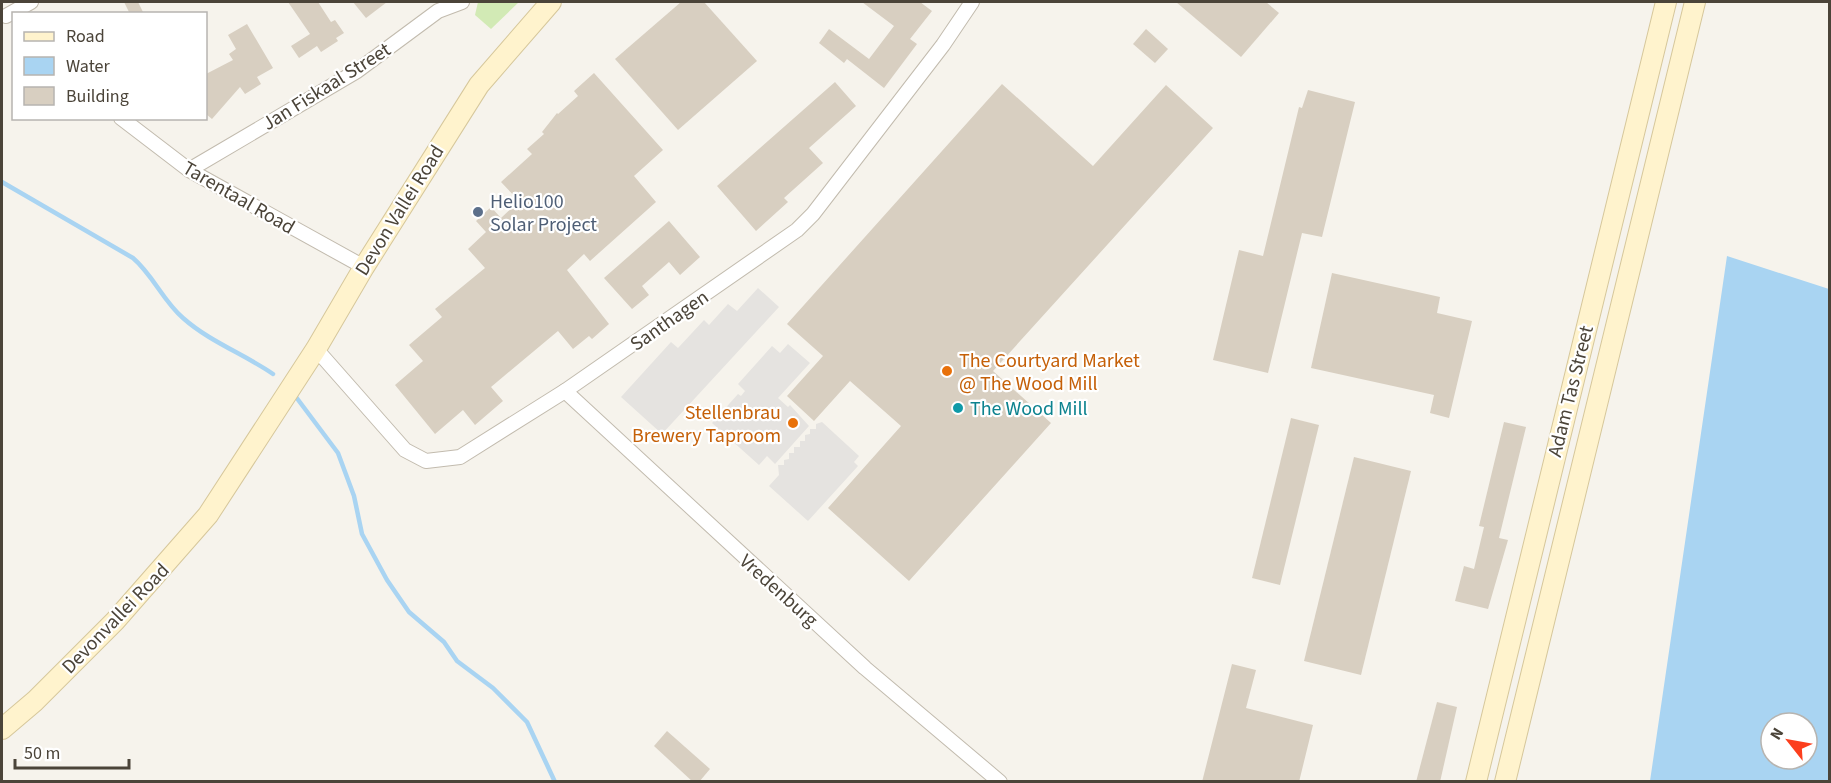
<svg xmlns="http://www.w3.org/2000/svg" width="1831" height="783" viewBox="0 0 1831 783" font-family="'Source Sans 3',sans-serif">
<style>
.green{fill:#d2eab5}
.parking{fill:#e5e3e0}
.water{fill:#a9d4f2;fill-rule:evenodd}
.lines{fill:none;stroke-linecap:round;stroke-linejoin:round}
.stream{stroke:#a9d4f2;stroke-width:4.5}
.building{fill:#d8cfc1}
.street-casing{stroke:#c2bbae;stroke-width:16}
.secondary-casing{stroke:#d6c79b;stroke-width:22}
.street{stroke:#fff;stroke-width:14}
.secondary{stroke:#fff3cd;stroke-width:20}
.service-dot{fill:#5c6f8a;stroke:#fff;stroke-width:2}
.food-dot{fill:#e8710a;stroke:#fff;stroke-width:2}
.culture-dot{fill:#0f9aa8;stroke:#fff;stroke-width:2}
.labels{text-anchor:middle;stroke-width:4.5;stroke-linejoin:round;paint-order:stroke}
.street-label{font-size:20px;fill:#4b4439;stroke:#fff}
.service-label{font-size:20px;fill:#4e5e75;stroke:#fff;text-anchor:start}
.food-label{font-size:20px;fill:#c56008;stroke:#fff;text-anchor:start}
.culture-label{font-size:20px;fill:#0d838f;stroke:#fff;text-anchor:start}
</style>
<rect width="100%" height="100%" fill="#f6f3ec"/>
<!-- green -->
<polygon class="green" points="478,2 519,2 491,29 475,15"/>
<!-- parking -->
<g class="parking">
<polygon points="758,288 779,307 662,434 621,397 671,342 678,348 704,320 709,325 728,304 737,311"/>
<polygon points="788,344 810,363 778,398 788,407 790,405 809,426 775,464 767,456 759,465 712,423 738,394 741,396 745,391 738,384 772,346 780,353"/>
<polygon points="822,422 859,456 854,462 858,466 808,521 769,486 779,475 778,465 784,465 784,460 789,459 789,453 794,453 794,447 800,447 800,441 805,441 805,435 810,434 810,429 816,429 816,424"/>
</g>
<!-- water -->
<path class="water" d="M 1727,256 L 1829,289 L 1829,781 L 1650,781 ZM 1771,723 L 1807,723 L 1807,759 L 1771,759 Z"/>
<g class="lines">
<!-- stream -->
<g class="stream">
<path d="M 2,182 L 133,258 C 153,275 163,301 183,318 C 210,342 244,354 273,374"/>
<polyline points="296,397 338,453 354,496 362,534 387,580 409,612 444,642 457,661 493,688 527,722 555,782"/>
</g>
</g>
<!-- building -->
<g class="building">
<polygon points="124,2 138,2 144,14 130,14"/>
<polygon points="288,2 318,2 331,22 335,20 344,33 336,38 338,41 321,52 317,46 299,58 291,46 310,34"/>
<polygon points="353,2 387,2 366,18"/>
<polygon points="681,2 704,2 757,61 678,130 615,59"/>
<polygon points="862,2 920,2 932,11 910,39 917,44 884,88 847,59 844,63 819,43 829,29 869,59 894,26"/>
<polygon points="1176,2 1266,2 1279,13 1241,57"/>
<polygon points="247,24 273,68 257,77 261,84 245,94 240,87 212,119 206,114 206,74 233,60 229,54 236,49 228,35"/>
<polygon points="1146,29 1168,49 1155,63 1133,44"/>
<polygon points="594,73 663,150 634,176 656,202 590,261 584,254 567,270 609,324 592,339 589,336 573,349 558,331 491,387 503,401 475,425 463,410 435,434 395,385 423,361 409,345 442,317 435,309 485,268 468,249 486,232 476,221 491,207 501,218 519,201 501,182 532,154 527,149 544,134 542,132 557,113 558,114 578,96 574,91"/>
<polygon points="835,82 856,106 809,148 823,163 784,198 788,202 756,231 717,186"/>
<polygon points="1002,84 1093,166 1166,85 1213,128 993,371 1051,423 909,581 828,508 901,426 850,381 814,421 787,396 823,356 787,324"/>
<polygon points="1308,90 1355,102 1322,237 1302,233 1268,373 1213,360 1239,250 1263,256 1299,107 1302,108"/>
<polygon points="669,221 700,257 680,275 669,262 642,286 649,295 632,309 604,278"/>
<polygon points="1332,273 1440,297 1437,313 1472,321 1449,418 1430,413 1434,395 1311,368"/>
<polygon points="1291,418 1319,425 1280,585 1252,578"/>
<polygon points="1504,422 1526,427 1499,538 1508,540 1488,609 1455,601 1464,566 1474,569 1484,527 1479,526"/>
<polygon points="1354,457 1411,471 1361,675 1304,661"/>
<polygon points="1232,664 1256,670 1246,708 1313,725 1299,782 1202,782"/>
<polygon points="1437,702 1457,707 1440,782 1416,782"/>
<polygon points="667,731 710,769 699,782 693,782 654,746"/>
</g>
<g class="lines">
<defs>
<g id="street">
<polyline points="6,16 31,2"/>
<polyline points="121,118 189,170 364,267"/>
<polyline points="189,170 357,71 438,11 462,2"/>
<polyline points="316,349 405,450 426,461 460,457 565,391 797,230 813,214 943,45 972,2"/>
<polyline points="565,391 865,668 1000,782"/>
</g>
<g id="secondary">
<polyline points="2,729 35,701 115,621 208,515 316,349 364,267 479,85 551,2"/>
<polyline points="1476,782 1666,2"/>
<polyline points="1505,782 1695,2"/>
</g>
</defs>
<!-- street casing -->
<use href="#street" class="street-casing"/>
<!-- secondary casing -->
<use href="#secondary" class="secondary-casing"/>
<!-- street -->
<use href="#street" class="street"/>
<!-- secondary -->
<use href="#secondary" class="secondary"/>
</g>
<!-- markers -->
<circle class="service-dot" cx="478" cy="212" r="6"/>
<g class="food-dot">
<circle cx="947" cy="371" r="6"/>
<circle cx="793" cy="423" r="6"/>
</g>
<circle class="culture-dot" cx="958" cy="408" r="6"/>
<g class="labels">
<!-- street labels -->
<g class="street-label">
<text transform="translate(326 86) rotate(-32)" y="7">Jan Fiskaal Street</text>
<text transform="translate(239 197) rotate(30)" y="7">Tarentaal Road</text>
<text transform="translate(399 210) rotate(-58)" y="7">Devon Vallei Road</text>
<text transform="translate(669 320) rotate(-35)" y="7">Santhagen</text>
<text transform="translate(1570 391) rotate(-76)" y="7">Adam Tas Street</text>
<text transform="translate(779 590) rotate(42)" y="7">Vredenburg</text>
<text transform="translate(115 618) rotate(-46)" y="7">Devonvallei Road</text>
</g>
<!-- service labels -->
<g class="service-label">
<text x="490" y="208">Helio100<tspan x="490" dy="23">Solar Project</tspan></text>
</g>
<!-- food labels -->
<g class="food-label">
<text x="959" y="367">The Courtyard Market<tspan x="959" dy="23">@ The Wood Mill</tspan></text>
<text x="781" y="419" text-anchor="end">Stellenbrau<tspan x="781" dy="23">Brewery Taproom</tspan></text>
</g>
<!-- culture labels -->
<g class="culture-label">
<text x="970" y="415">The Wood Mill</text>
</g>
</g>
<!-- border -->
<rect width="1831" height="783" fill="none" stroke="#4b4439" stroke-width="6"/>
<!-- legend -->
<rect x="12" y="12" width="195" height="108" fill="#ffffff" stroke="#b7b4b0" stroke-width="1.5"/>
<rect x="24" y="32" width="30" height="9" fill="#fff3cd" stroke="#b7b4b0" stroke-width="1.5"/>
<text x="66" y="42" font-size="18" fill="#4b4439">Road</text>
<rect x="24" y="57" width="30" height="18" fill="#a9d4f2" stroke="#b7b4b0" stroke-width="1.5"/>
<text x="66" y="72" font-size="18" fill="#4b4439">Water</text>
<rect x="24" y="87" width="30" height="18" fill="#d8cfc1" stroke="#b7b4b0" stroke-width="1.5"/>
<text x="66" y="102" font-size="18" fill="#4b4439">Building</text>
<!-- north arrow -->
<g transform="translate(1789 741) rotate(301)"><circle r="28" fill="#ffffff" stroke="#b7b4b0" stroke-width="1.5"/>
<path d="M0-4.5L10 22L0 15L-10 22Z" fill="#fc3f1d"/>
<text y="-9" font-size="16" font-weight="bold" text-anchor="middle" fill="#4b4439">N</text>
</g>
<!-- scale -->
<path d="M15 759v9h114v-9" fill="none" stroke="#4b4439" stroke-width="3"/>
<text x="24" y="759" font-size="18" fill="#4b4439" stroke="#ffffff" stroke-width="4.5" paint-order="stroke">50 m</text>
</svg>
